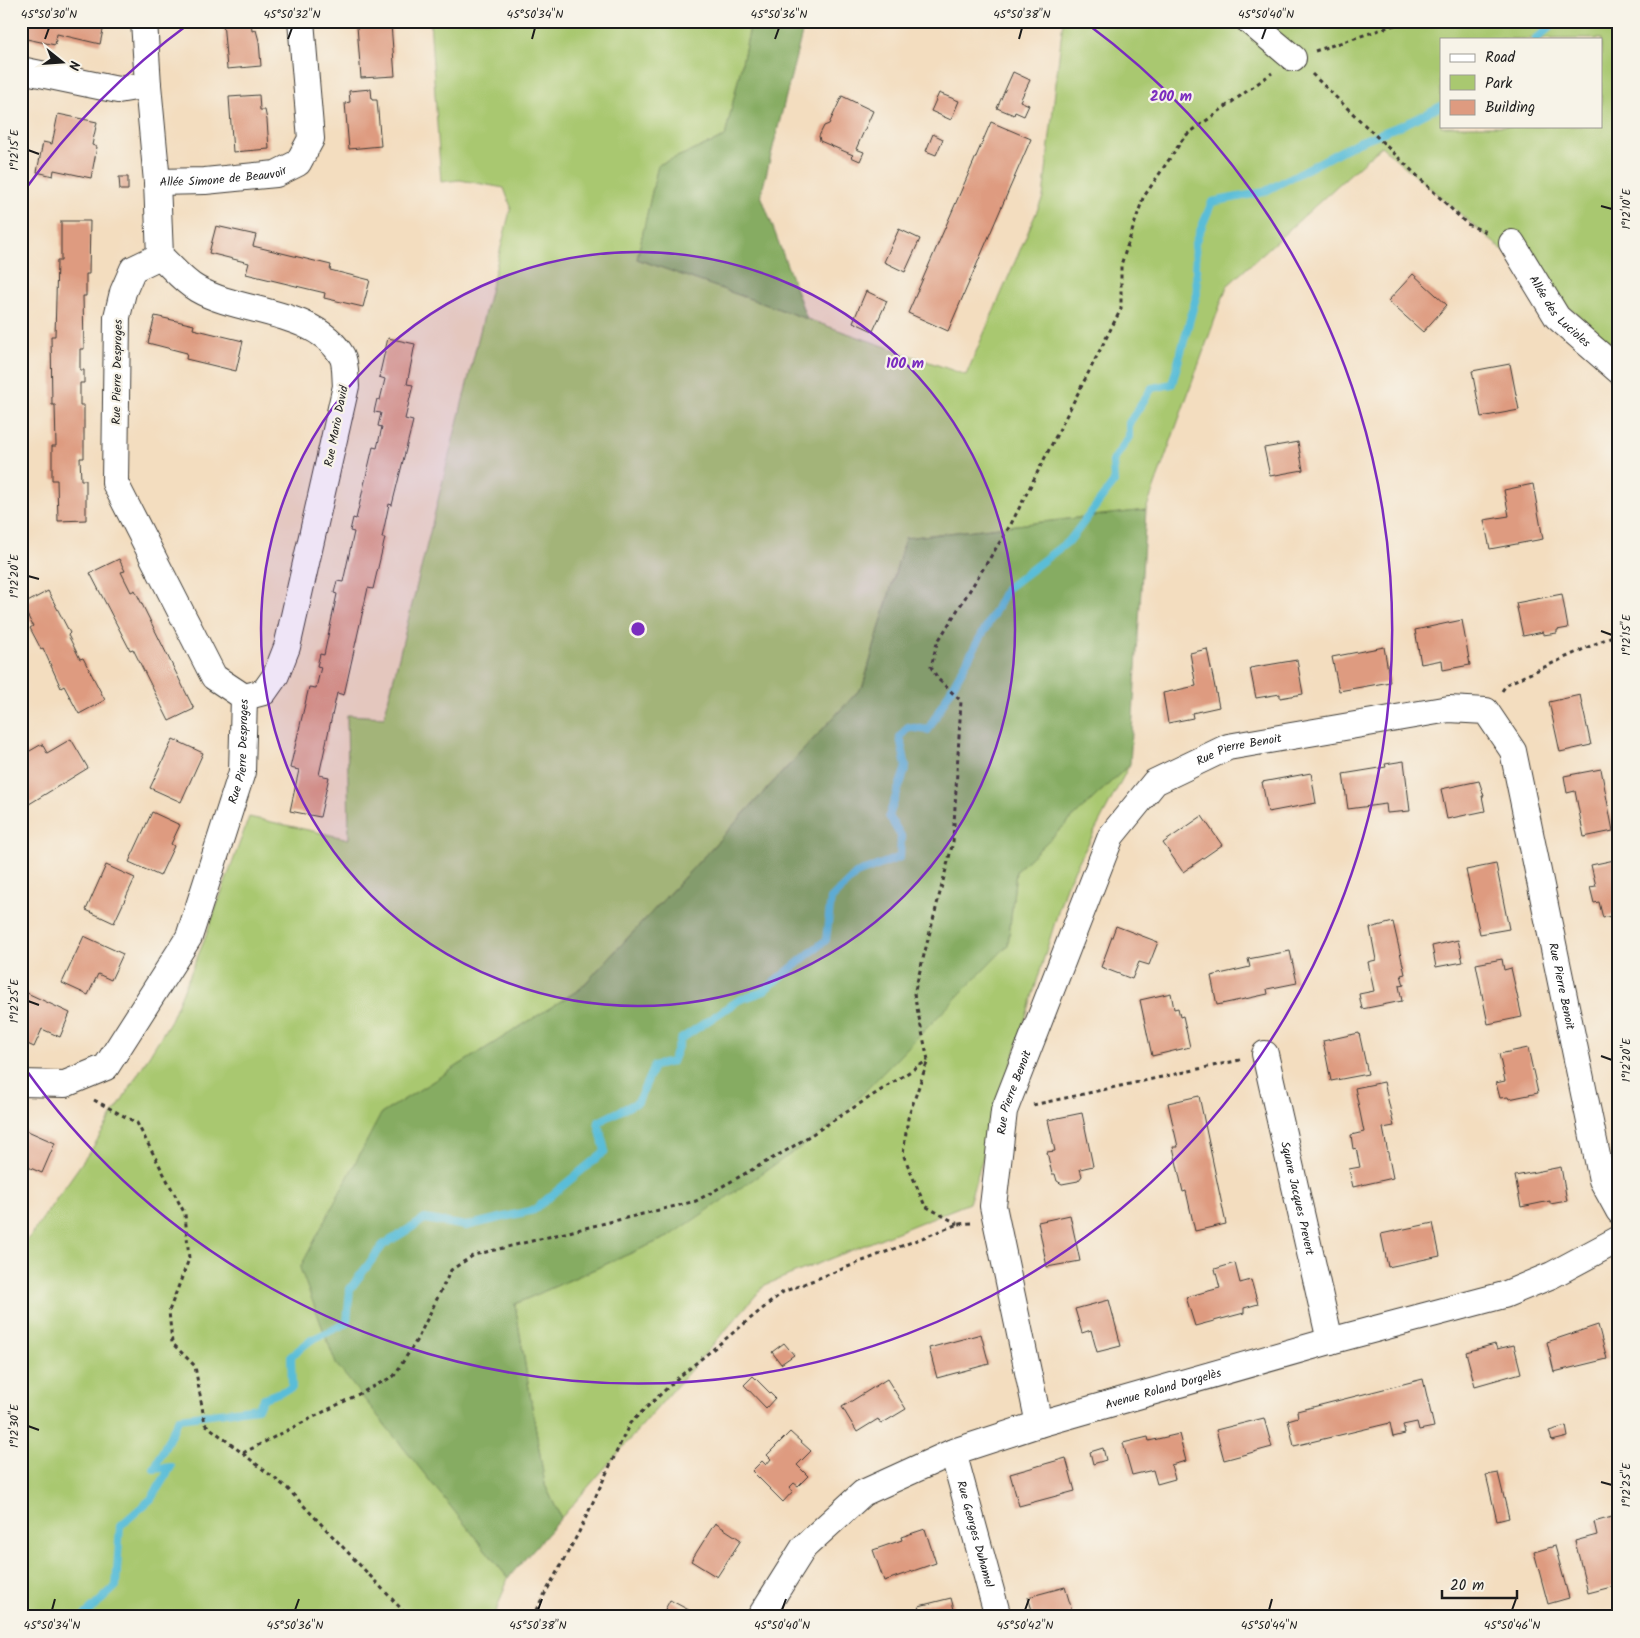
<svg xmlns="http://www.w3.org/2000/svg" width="1640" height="1638" viewBox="0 0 1640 1638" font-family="Kalam,sans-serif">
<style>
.green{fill:#a9c870;stroke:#627246;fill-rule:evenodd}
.forest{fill:#86ac62;stroke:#51643f}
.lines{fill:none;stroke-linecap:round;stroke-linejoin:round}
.stream{stroke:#5abdd8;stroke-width:8}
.building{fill:#de9b80}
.minor-casing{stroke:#3c3934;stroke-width:28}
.path{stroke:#3c3934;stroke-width:3;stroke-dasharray:4 4;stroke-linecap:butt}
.minor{stroke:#fff;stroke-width:26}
.ticks{fill:none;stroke:#1c1c1c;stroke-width:2}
.ring{fill:none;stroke:#7b2cbf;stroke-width:2.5}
.labels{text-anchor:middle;stroke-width:4.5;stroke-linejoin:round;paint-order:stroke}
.street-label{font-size:12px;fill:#1c1c1c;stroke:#f7f3e8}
.centre{fill:#7b2cbf;stroke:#f7f3e8;stroke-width:2.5}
.ring-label{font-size:15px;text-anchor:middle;font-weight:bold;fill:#7b2cbf;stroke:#f7f3e8;stroke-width:4.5;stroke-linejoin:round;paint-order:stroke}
.neatline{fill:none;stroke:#1c1c1c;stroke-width:2}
.ticks-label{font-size:12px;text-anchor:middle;fill:#1c1c1c}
</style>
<rect width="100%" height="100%" fill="#f7f3e8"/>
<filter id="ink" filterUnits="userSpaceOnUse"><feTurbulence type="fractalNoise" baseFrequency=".02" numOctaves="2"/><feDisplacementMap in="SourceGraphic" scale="10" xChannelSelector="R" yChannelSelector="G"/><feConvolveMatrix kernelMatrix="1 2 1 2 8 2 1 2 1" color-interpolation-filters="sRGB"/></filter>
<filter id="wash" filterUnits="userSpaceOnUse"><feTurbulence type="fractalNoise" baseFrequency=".0096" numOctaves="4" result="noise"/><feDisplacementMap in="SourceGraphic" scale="20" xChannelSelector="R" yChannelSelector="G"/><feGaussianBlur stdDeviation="1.12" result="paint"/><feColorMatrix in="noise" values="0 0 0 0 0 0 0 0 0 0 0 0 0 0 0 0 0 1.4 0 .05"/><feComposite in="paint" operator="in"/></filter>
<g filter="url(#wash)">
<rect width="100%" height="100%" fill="#f3ddbf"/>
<!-- green -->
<g class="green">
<path d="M 430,21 L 749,21 L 749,32 L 725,137 L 658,165 L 637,259 L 966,375 L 1043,197 L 1063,21 L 1214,21 L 1224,29 L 1231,21 L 1619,21 L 1619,350 L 1381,146 L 1227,286 L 1146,510 L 905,538 L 863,686 L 580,989 L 381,1114 L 337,1364 L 508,1578 L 494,1617 L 21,1617 L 21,1249 L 93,1147 L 171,1020 L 204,941 L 249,817 L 349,839 L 347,715 L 384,717 L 511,207 L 504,188 L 460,180 L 441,182 ZM 1441,39 L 1601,39 L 1601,126 L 1441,126 Z"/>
<polygon points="1130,764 1066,886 969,1203 765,1285 561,1518 545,1485 515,1304 670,1236 1008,945 1016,871"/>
</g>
<!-- forest -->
<g class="forest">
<polygon points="749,21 805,21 761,195 807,319 637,259 658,165 725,137 749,32"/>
<polygon points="1146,510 1130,764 1016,871 1008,945 830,1127 670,1236 515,1304 545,1485 561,1518 508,1578 336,1364 300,1268 381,1114 580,989 863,686 905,538"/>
</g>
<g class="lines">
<!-- stream -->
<g class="stream">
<polyline points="1536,39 1557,21"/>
<polyline points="83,1617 116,1586 120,1526 151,1499 171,1467 154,1469 179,1418 258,1408 264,1398 292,1388 291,1356 311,1340 347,1323 350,1289 383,1245 425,1219 466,1226 534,1210 605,1151 598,1122 638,1102 654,1066 672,1062 681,1039 739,1000 762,992 826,940 831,899 856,874 900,857 901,836 889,816 906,767 900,737 908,727 928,730 993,615 1006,589 1070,540 1114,482 1113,461 1129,437 1129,423 1152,388 1172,384 1197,294 1195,243 1212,202 1264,192 1356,143 1407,123 1441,106"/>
</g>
</g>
<g id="blocks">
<!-- building -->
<g class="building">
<polygon points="26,21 105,21 100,44 57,34 55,45 22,38"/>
<polygon points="223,21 251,21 252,31 256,30 259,41 261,66 227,69"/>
<polygon points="391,24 395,76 361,78 357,26"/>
<polygon points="1013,72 1030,80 1020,101 1029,105 1024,116 1015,112 1014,115 997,108"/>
<polygon points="371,89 372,100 377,100 381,146 349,149 345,103 350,102 349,91"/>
<polygon points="939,93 959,101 951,120 931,111"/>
<polygon points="259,95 260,110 265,110 267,120 269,149 233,152 229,97"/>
<polygon points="842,96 873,111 856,149 864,152 860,161 851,157 853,155 820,141 819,136 824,126 829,124"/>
<polygon points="58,114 97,122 92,145 97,147 91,178 54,170 53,176 37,172 43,142 52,144"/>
<polygon points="991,122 1031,139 948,331 908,313"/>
<polygon points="933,134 943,139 936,155 926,151"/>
<polygon points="119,177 128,177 128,190 120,190"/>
<polygon points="61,221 90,221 89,274 86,274 86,296 83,296 84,349 80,349 80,370 84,370 84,383 80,383 80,405 84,405 84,458 80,458 81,480 86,480 86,520 58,521 57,480 52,480 52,446 56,446 55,405 52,405 51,336 55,336 57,261 61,261"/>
<polygon points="216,226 256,235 253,246 331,265 330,270 370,280 363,307 324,298 325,293 246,274 249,263 209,253"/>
<polygon points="899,229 920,239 905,272 884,262"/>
<polygon points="1413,274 1447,305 1423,332 1388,301"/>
<polygon points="866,291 887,301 873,331 853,322"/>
<polygon points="155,316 194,325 193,329 243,341 236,371 186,359 187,353 148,343"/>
<polygon points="388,338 415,344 407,384 413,385 405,419 413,421 392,505 389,504 382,538 385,538 373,589 368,588 344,695 337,693 319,775 329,777 320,817 290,811 299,770 290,768 309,687 316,688 321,667 317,666 320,654 324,655 337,594 334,593 337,581 343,582 354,532 350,531 353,518 356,519 373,447 377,448 382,427 378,426 381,413 374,412 377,399 380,400 385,379 379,377"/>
<polygon points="1510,364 1519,410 1481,417 1472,371"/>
<polygon points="1298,442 1303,470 1270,476 1264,448"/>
<polygon points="1533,484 1543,539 1490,549 1484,520 1509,516 1504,490"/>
<polygon points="119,559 125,571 121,572 131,592 135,590 194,709 169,721 133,649 130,650 90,573"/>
<polygon points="48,591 70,633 68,635 80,659 83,658 105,700 79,714 64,686 61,688 43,648 41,649 30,628 33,626 22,605"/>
<polygon points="1562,594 1568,628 1557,630 1557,633 1543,635 1543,632 1523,636 1516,603"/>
<polygon points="1462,620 1470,665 1443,670 1442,660 1421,664 1415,630"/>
<polygon points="1384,647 1390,682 1339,691 1332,657"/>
<polygon points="1207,649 1219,707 1192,713 1193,718 1168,723 1163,693 1196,686 1190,653"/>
<polygon points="1297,660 1303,694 1280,698 1280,694 1256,698 1250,668"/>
<polygon points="1580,695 1591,745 1560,752 1549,702"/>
<polygon points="71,739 88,768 21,809 21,769 26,766 21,756 42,744 47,753"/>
<polygon points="173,739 203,753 181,802 150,788"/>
<polygon points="1404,761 1410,811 1387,813 1386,804 1348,809 1343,774 1386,767 1385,764"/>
<polygon points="1601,769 1613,831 1584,837 1575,791 1567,793 1564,776"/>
<polygon points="1311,773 1316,803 1268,812 1262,782"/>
<polygon points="1479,781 1484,796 1482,796 1485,811 1447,819 1441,789"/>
<polygon points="152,812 180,825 171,844 174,846 160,876 129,862"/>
<polygon points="1202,816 1222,845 1183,872 1163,843"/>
<polygon points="1619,859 1619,914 1603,918 1599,902 1594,903 1590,887 1596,886 1591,865"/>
<polygon points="1496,864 1509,929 1480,934 1466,870"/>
<polygon points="106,865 135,878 114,923 86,910"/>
<polygon points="1393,922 1405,974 1401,975 1404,985 1399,986 1402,1001 1362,1009 1359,994 1374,991 1368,962 1376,960 1370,928"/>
<polygon points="1116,926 1158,942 1149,965 1139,962 1132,979 1101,967"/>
<polygon points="84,936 123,954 111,980 98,974 88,995 62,983"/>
<polygon points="1458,940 1463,962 1436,967 1432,946"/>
<polygon points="1290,951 1297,983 1267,989 1268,994 1217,1005 1211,976 1250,967 1248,959"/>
<polygon points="1502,959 1504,970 1511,968 1522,1017 1488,1024 1476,964"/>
<polygon points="25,992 70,1013 60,1037 42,1029 34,1047 21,1041 21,1000"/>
<polygon points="1171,993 1174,1009 1178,1008 1180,1017 1183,1016 1190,1047 1152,1056 1140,1000"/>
<polygon points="1359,1033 1368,1074 1331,1081 1323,1041"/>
<polygon points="1528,1048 1538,1093 1509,1099 1508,1097 1500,1098 1496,1083 1505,1081 1499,1054"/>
<polygon points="1384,1082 1394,1126 1383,1128 1393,1178 1353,1187 1349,1169 1360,1167 1356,1148 1353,1149 1351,1135 1364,1132 1355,1088"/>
<polygon points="1199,1096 1226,1224 1195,1231 1186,1191 1183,1192 1173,1147 1178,1147 1168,1103"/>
<polygon points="1082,1113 1093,1166 1080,1169 1082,1176 1078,1181 1062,1184 1057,1181 1055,1174 1052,1174 1047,1152 1055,1151 1048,1120"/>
<polygon points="21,1128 55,1143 42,1173 21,1164"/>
<polygon points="1561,1167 1567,1201 1550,1204 1550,1201 1521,1207 1515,1176"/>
<polygon points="1070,1215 1080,1261 1047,1267 1038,1222"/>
<polygon points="1433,1223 1440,1256 1388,1267 1381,1234"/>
<polygon points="1235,1263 1240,1283 1251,1280 1258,1304 1244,1308 1244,1313 1195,1326 1186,1297 1220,1288 1215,1269"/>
<polygon points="1109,1300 1121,1346 1097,1352 1091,1330 1082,1333 1075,1309"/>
<polygon points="1598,1325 1607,1359 1554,1372 1547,1342"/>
<polygon points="981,1334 989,1364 937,1378 929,1348"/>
<polygon points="784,1343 794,1355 781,1364 772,1352"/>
<polygon points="1495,1344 1497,1349 1514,1345 1521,1373 1475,1386 1466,1352"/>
<polygon points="753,1376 775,1398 766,1408 744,1385"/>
<polygon points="887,1379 906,1409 881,1424 878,1419 857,1432 842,1407"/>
<polygon points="1423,1379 1434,1427 1419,1430 1417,1422 1403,1425 1405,1434 1393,1437 1390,1423 1294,1446 1288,1420 1298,1417 1297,1411"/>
<polygon points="1264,1418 1272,1447 1224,1460 1216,1430"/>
<polygon points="1566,1426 1568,1437 1552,1441 1549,1431"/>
<polygon points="790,1432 811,1451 797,1465 808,1476 798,1486 794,1483 789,1488 793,1491 783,1502 752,1471 762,1461 766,1465 771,1459 767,1455"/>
<polygon points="1179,1434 1186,1461 1171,1465 1175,1479 1157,1484 1153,1470 1132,1475 1123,1443 1148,1437 1149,1441"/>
<polygon points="1103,1448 1106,1460 1093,1464 1090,1452"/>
<polygon points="1066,1458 1075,1491 1019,1506 1010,1474"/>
<polygon points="1498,1473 1509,1518 1497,1521 1486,1475"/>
<polygon points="1619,1515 1619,1585 1588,1593 1575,1541 1597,1535 1594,1522"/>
<polygon points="715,1523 741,1540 717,1577 691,1561"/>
<polygon points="925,1529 936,1563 884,1581 873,1550 902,1540 901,1537"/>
<polygon points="1555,1546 1569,1598 1548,1604 1534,1552"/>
<polygon points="1065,1587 1074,1617 1034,1617 1028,1597"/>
<polygon points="951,1598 956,1617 922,1617 919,1606"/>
<polygon points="670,1600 702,1617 661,1617"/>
</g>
</g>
</g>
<g filter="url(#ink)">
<use href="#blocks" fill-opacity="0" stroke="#3c3934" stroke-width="1"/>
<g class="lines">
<defs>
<g id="minor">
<polyline points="1249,21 1293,58"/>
<polyline points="21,70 118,90 148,85 144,21"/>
<path id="s1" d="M 148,85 L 157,182 L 205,181 L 276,174 L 298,163 L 311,139 L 301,21"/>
<path d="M 157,182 L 160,256 C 171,266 183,281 197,289 C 240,314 315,309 342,356 C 346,363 345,378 346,386 L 287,647 L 276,675 L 264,692 L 244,697"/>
<path id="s2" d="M 1512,243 L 1557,317 L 1619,371"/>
<polyline points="160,256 133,269 123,292 117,317 115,483 214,677 244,697"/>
<path id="s3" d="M 1265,1054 L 1330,1341"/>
<path id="s4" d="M 21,1083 L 65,1084 L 106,1067 L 189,937 L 242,772 L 244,697"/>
<path id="s5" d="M 1039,1424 L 993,1206 L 1004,1111 L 1111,836 L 1155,782 L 1228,747 L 1449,709 L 1486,711 L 1513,751 L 1602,1180 L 1619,1211"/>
<path id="s6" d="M 953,1452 L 998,1617"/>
<path id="s7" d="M 760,1617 L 804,1547 L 863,1493 L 953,1452 L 1039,1424 L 1330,1341 L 1504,1295 L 1552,1275 L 1619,1239"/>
</g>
</defs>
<!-- minor casing -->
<use href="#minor" class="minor-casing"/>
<!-- path -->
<g class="path">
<polyline points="1315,51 1407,21"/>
<polyline points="1312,74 1467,224 1488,233"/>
<polyline points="1502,691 1507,684 1619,633"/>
<polyline points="94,1100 137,1123 185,1214 189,1259 169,1311 172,1343 195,1366 205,1424 287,1488 409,1617"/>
<polyline points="1033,1105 1240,1060"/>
<polyline points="958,1224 925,1206 903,1154 908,1118 928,1060 914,994 953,842 961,701 938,679 931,667 937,643 1011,524 1121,309 1121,265 1143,198 1185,136 1272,73"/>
<polyline points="243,1453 394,1376 418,1338 451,1270 474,1255 696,1201 789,1149 928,1060"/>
<polyline points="532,1617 578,1534 630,1423 679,1377 783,1292 958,1224 971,1223"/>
</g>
<!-- minor -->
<use href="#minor" class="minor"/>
</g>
</g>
<!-- ticks -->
<path class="ticks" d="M 45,39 L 49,28M 288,39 L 292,28M 532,39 L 535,28M 775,39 L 779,28M 1019,39 L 1022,28M 1262,39 L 1266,28M 28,150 L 39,154M 1601,206 L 1612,209M 28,576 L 39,579M 1601,631 L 1612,635M 28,1001 L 39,1005M 1601,1056 L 1612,1060M 28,1426 L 39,1430M 1601,1482 L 1612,1485M 52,1610 L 55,1599M 295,1610 L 299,1599M 538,1610 L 542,1599M 782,1610 L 786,1599M 1025,1610 L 1029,1599M 1269,1610 L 1272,1599M 1512,1610 L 1516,1599"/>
<!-- distance rings -->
<circle cx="638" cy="629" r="377" fill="#7b2cbf" fill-opacity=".12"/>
<g class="ring">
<circle cx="638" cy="629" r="377"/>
<path d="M24 191A754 754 0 0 1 190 23M1086 23A754 754 0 1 1 24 1067"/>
</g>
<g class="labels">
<!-- street labels -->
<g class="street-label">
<text dy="4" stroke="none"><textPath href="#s1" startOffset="164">Allée Simone de Beauvoir</textPath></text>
<text dy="4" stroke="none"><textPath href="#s2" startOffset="84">Allée des Lucioles</textPath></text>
<text transform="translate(117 372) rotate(-89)" y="4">Rue Pierre Desproges</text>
<text transform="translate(336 426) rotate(-79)" y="4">Rue Mario David</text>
<text dy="4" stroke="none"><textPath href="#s5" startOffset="774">Rue Pierre Benoit</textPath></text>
<text dy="4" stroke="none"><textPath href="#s4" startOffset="436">Rue Pierre Desproges</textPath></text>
<text dy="4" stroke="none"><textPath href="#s5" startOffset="1314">Rue Pierre Benoit</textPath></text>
<text dy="4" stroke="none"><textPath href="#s5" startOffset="339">Rue Pierre Benoit</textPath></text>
<text dy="4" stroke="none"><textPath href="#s3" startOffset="148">Square Jacques Prevert</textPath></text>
<text dy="4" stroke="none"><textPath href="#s7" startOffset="481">Avenue Roland Dorgelès</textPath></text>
<text dy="4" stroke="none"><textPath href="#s6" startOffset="85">Rue Georges Duhamel</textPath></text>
</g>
</g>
<circle cx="638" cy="629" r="8" class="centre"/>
<g class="ring-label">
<text x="1171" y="101">200 m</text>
<text x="905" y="368">100 m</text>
</g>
<!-- margin -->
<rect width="1640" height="1638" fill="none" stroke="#f7f3e8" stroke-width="55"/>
<!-- legend -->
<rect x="1440" y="38" width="162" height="90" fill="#f7f3e8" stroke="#9f9d96"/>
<rect x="1450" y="54" width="25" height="8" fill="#ffffff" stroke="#9f9d96"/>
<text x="1485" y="62" font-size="15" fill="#1c1c1c">Road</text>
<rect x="1450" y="75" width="25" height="15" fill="#a9c870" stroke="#9f9d96"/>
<text x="1485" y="88" font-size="15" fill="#1c1c1c">Park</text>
<rect x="1450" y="100" width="25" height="15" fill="#de9b80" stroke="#9f9d96"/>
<text x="1485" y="112" font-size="15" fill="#1c1c1c">Building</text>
<!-- north arrow -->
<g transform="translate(62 62) rotate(107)" stroke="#f7f3e8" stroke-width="4" paint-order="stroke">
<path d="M0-4L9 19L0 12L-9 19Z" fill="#1c1c1c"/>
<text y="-8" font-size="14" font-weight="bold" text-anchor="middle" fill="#1c1c1c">N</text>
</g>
<!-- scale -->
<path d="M1442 1590v8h75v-8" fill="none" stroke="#1c1c1c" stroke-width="2.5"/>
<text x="1450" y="1590" font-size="15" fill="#1c1c1c" stroke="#f7f3e8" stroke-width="4" paint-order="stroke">20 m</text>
<rect x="28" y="28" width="1584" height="1582" class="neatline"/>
<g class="ticks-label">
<text x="49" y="18">45°50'30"N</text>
<text x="292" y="18">45°50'32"N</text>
<text x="535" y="18">45°50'34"N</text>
<text x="779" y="18">45°50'36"N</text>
<text x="1022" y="18">45°50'38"N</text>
<text x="1266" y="18">45°50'40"N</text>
<text transform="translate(14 150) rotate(-90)" y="4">1°12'15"E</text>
<text transform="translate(1626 209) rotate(-90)" y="4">1°12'10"E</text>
<text transform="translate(14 576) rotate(-90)" y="4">1°12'20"E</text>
<text transform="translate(1626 635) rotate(-90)" y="4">1°12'15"E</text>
<text transform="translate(14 1001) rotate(-90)" y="4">1°12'25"E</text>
<text transform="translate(1626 1060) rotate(-90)" y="4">1°12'20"E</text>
<text transform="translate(14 1426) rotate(-90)" y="4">1°12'30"E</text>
<text transform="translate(1626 1485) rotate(-90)" y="4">1°12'25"E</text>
<text x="52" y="1629">45°50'34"N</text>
<text x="295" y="1629">45°50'36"N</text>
<text x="538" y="1629">45°50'38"N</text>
<text x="782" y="1629">45°50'40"N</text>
<text x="1025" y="1629">45°50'42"N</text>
<text x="1269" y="1629">45°50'44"N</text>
<text x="1512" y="1629">45°50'46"N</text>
</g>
</svg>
